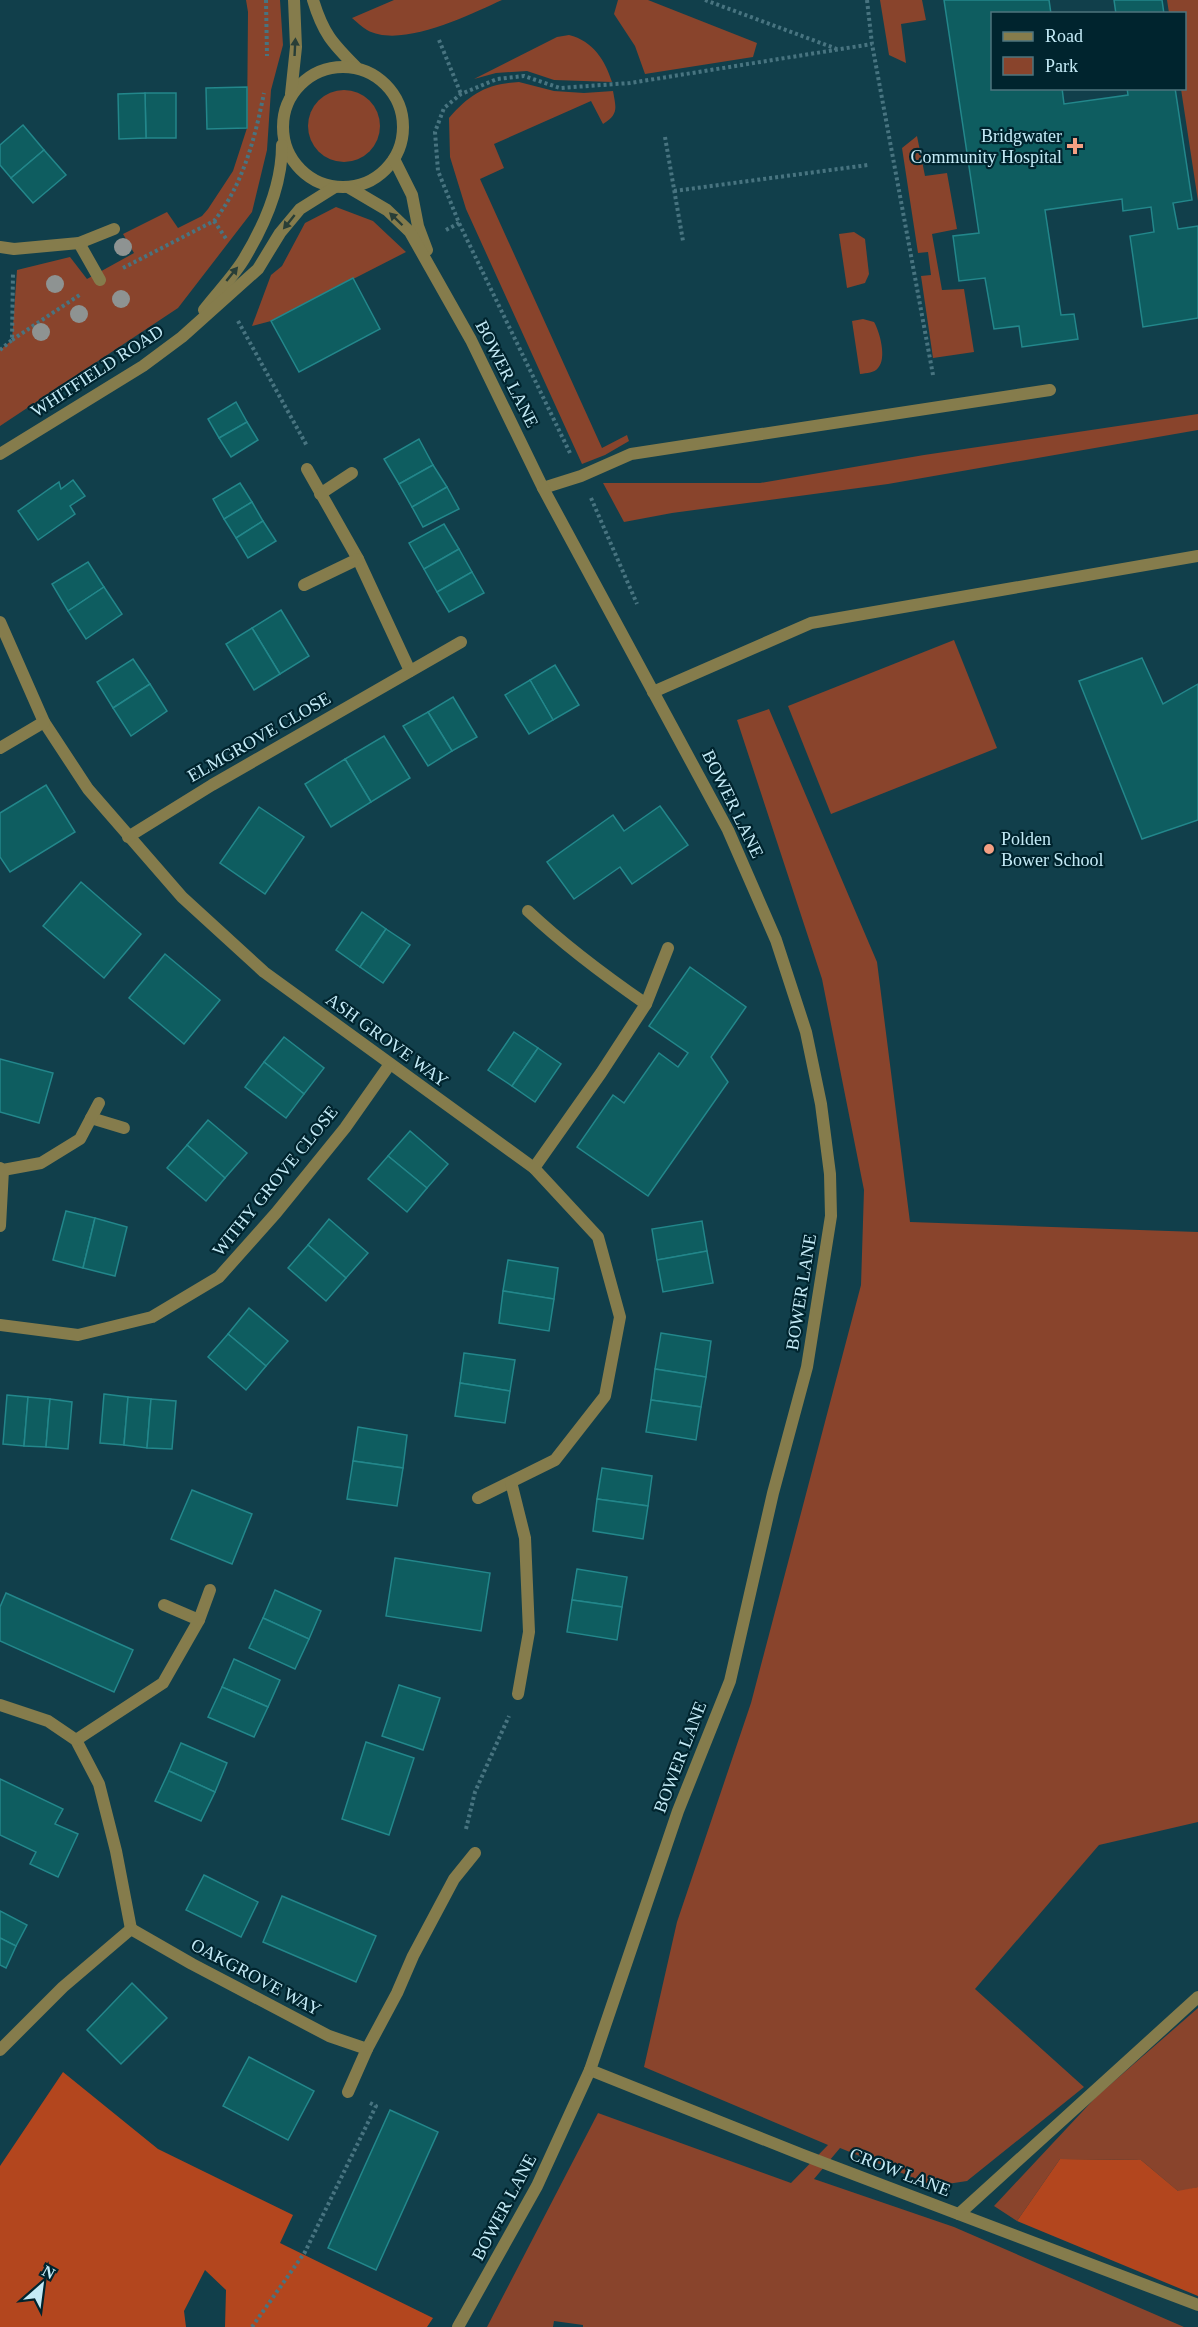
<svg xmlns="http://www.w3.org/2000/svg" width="1198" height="2327" viewBox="0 0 1198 2327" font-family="'Times New Roman',serif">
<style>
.green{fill:#89442c}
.forest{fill:#b3461e}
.building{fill:#0e5d60;stroke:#23878b;stroke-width:1.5}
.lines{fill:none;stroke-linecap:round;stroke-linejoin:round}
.path{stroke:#487480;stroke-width:4;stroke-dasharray:3 3;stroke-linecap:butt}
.lane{stroke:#857c4c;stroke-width:12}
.street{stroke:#857c4c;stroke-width:12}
.tree{fill:#8e9392}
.oneway{fill:#283e37}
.poi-dot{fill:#f39f83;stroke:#00242e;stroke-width:2}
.labels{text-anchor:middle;stroke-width:4.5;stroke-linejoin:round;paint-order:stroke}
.poi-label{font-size:18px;fill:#c4ebf7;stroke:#00242e;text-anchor:end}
.street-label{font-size:18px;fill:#c4ebf7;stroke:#00242e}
</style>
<rect width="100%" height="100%" fill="#113f4b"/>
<!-- green -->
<g class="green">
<polygon points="246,0 280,0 283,45 271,90 267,150 252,212 178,308 0,426 0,350 12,340 17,270 70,257 87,279 134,253 123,234 167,212 178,228 202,216 208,209 233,171 247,128 248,12"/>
<path d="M 394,0 L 502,0 C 469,15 401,49 367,30 C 362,27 357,22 352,18 Z"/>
<polygon points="618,0 648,0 757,43 753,57 645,74 635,46 614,14"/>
<polygon points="880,0 922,0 926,20 901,24 906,63 889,55"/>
<polygon points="1167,0 1198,0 1198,201 1181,89 1184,88 1184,14 1169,13"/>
<path d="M 569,35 C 593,41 605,60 612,82 L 554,80 L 527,71 L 496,73 L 474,79 L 557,37 Z"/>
<path d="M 519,82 L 554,91 L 584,93 L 613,91 C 616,108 619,114 603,124 L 591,101 L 494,144 L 504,168 L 480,179 L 602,448 L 627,435 L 629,441 L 605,455 L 582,464 L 466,209 L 450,157 L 449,118 C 470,94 486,84 519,82 Z"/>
<circle cx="344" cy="126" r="36"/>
<polygon points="917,136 925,176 947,173 957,229 932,234 942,290 964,289 974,352 933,358 921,276 931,275 928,252 918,253 902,148"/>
<polygon points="336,207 373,221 406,252 271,321 252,326 271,275 282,266 305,223"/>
<polygon points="854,232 865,239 869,274 865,283 847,288 839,234"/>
<path d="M 863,319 L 874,322 C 880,332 887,359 878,368 C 874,373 867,373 860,374 L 852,321 Z"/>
<polygon points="1198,414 1198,430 888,484 672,513 624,522 603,483 760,483 924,455"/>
<polygon points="954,640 997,748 831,814 788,706"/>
<polygon points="769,709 877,962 910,1222 1198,1232 1198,1822 1099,1845 975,1989 1084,2087 967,2181 934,2186 840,2148 814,2179 954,2227 1184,2327 583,2327 583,2325 554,2321 553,2327 487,2327 598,2113 791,2183 828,2145 644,2067 677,1922 751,1703 861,1285 864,1190 822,979 737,720"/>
<polygon points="1198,2008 1198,2187 1179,2192 1141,2160 1060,2159 1017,2221 994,2206 1096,2097"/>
</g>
<!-- forest -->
<g class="forest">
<polygon points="63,2072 158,2149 293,2215 280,2243 433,2318 427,2327 225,2327 226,2290 205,2270 184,2311 186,2327 0,2327 0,2166"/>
<polygon points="1060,2159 1141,2160 1178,2191 1198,2187 1198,2296 1017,2221"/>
</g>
<!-- building -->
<g class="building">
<polygon points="944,0 1049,0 1051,14 992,14 992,88 1062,88 1064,104 1128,95 1127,88 1175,88 1192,200 1173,203 1178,229 1198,226 1198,318 1143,327 1130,236 1154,232 1151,207 1123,211 1122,199 1045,210 1061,315 1074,314 1078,339 1022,347 1019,326 994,329 985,278 959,281 953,236 979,233"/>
<polygon points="1114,0 1162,0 1164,14 1116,14"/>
<polygon points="247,87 247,128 207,129 206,88"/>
<polygon points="145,93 176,93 176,138 146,138"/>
<polygon points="145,93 146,138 119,139 118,94"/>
<polygon points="23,125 44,150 11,178 0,165 0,145"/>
<polygon points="44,150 66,175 33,203 11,178"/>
<polygon points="353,278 380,329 299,372 271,321"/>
<polygon points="236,402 247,422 219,438 208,419"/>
<polygon points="247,422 258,440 231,457 219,438"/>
<polygon points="419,439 433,465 399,484 384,459"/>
<polygon points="433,465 447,487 412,507 399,484"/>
<polygon points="73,480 85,496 70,506 75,514 38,540 18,511 59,482 61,489"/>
<polygon points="240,483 252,502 224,519 213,499"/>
<polygon points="447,487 459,509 423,527 412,507"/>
<polygon points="252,502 263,521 236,538 224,519"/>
<polygon points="263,521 276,541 248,558 236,538"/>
<polygon points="444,524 459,549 424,569 409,543"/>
<polygon points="459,549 472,572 437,592 424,569"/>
<polygon points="88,562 104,587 68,611 52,584"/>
<polygon points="472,572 484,593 449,612 437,592"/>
<polygon points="104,587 122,614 86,639 68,611"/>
<polygon points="281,610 309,656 280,674 252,628"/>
<polygon points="252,628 280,674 254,690 226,644"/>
<polygon points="1142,658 1163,704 1198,684 1198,820 1142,839 1079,681"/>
<polygon points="133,659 150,684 113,708 97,682"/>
<polygon points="555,665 579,705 553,720 530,680"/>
<polygon points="530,680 553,720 529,734 505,695"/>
<polygon points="150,684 167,711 131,736 113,708"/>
<polygon points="453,697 477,737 452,751 428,712"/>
<polygon points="428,712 452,751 428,766 403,726"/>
<polygon points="384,736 410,778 371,802 345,759"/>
<polygon points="345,759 371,802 331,827 305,784"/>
<polygon points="46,785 75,832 10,872 0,857 0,813"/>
<polygon points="660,806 688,845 632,884 620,867 574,899 547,862 613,815 624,831"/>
<polygon points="259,807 304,837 265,894 220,863"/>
<polygon points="81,882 141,934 104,978 43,926"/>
<polygon points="362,912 386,929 360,967 336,950"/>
<polygon points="386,929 410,945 383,983 360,967"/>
<polygon points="165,954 220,1000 184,1044 129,998"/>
<polygon points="690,967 746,1007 711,1057 728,1082 648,1196 577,1147 613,1095 624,1103 659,1053 678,1067 688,1053 649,1026"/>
<polygon points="514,1032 538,1048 512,1086 488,1070"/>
<polygon points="284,1037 324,1068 304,1094 264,1062"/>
<polygon points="538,1048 561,1064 535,1102 512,1086"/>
<polygon points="0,1059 53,1073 39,1123 0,1112"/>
<polygon points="264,1062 304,1094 286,1118 245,1087"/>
<polygon points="208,1120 247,1153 225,1178 187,1145"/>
<polygon points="410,1131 448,1164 427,1188 388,1156"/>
<polygon points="187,1145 225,1178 206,1201 167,1168"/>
<polygon points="388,1156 427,1188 407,1212 368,1179"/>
<polygon points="66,1211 95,1218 83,1268 53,1260"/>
<polygon points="95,1218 127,1227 115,1276 83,1268"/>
<polygon points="329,1219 368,1253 346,1278 308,1245"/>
<polygon points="702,1221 707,1251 657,1260 652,1229"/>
<polygon points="308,1245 346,1278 326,1301 288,1268"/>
<polygon points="707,1251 713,1283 663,1292 657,1260"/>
<polygon points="508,1260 558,1268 554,1299 503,1291"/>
<polygon points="503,1291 554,1299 549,1331 499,1323"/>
<polygon points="249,1308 288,1341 266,1366 228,1334"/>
<polygon points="661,1333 711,1341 706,1377 655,1369"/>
<polygon points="228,1334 266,1366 246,1390 208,1357"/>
<polygon points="464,1353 515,1360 510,1391 460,1383"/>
<polygon points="655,1369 706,1377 701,1407 651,1400"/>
<polygon points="460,1383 510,1391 505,1423 455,1416"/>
<polygon points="104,1394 128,1397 124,1445 100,1443"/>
<polygon points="7,1395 28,1397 24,1446 3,1444"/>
<polygon points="28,1397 50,1399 46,1447 24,1446"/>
<polygon points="128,1397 151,1399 147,1448 124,1445"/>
<polygon points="50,1399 72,1402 68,1449 46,1447"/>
<polygon points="151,1399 176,1401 172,1449 147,1448"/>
<polygon points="651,1400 701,1407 696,1440 646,1432"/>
<polygon points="358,1427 407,1435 403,1468 353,1461"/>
<polygon points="353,1461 403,1468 397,1506 347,1499"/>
<polygon points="602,1468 652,1476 648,1506 597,1499"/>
<polygon points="192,1490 252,1514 232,1564 171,1539"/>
<polygon points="597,1499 648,1506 643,1539 593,1531"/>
<polygon points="395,1558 490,1573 481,1631 386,1616"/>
<polygon points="577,1569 627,1577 622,1607 572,1600"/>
<polygon points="275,1590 321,1611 309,1639 263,1618"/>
<polygon points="6,1593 133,1650 114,1692 0,1641 0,1607"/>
<polygon points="572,1600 622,1607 617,1640 567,1632"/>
<polygon points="263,1618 309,1639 295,1669 249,1648"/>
<polygon points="234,1659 280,1680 268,1707 222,1687"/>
<polygon points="399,1685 440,1698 423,1750 382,1736"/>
<polygon points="222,1687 268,1707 254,1737 208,1717"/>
<polygon points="366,1742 414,1758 389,1835 342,1819"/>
<polygon points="181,1743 227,1763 215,1792 169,1771"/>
<polygon points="169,1771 215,1792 201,1821 155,1801"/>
<polygon points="0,1779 63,1809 55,1824 78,1834 58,1877 30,1864 36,1852 0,1835"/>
<polygon points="204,1875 258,1902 241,1937 186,1910"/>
<polygon points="282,1896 376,1936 356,1982 263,1942"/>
<polygon points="0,1911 27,1925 16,1946 0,1938"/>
<polygon points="0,1938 16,1946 6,1968 0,1965"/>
<polygon points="132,1983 167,2018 121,2064 87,2030"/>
<polygon points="249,2057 314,2091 288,2140 223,2106"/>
<polygon points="390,2110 438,2132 376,2270 328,2248"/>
</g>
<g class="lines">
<!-- path -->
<g class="path">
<polyline points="266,0 267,56"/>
<polyline points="705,0 837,49"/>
<polyline points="867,0 872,44 933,375"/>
<polyline points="439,40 461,94"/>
<polyline points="665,137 683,241"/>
<polyline points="674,191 868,165"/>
<polyline points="214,221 227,240"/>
<polyline points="446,230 459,223"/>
<path d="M 123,268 L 214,221 C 243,185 255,138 264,93"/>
<polyline points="238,321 307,446"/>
<polyline points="12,340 81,294"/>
<polyline points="0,350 12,340 13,272"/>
<polyline points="570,453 459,223 438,171 435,132 444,108 461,94 497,79 524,76 560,88 630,83 872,44"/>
<polyline points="591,498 637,604"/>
<polyline points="466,1829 475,1792 509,1716"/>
<polyline points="252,2327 305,2252 376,2106 370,2103"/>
</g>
<!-- lane -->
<g class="lane">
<polyline points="543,488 581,476 631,454 1050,390"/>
<polyline points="653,692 811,623 1198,556"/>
<polyline points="959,2214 1198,1997"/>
</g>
<!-- street -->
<g class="street">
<path d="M 313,0 C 323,33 332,43 356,67"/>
<circle cx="343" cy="127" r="60"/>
<polyline points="291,94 296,47 294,0"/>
<polyline points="394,159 412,195 418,226 427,250"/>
<polyline points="348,187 387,210 410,232 471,340 543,488 728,830 776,940 806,1032 821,1104 830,1174 831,1216 807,1367 773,1493 730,1681 678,1811 590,2070 537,2186 458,2327"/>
<polyline points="79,243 100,280"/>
<polyline points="0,247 14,249 79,243 114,229"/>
<path d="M 204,310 C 217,293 233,277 244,259 C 264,226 282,184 282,145"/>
<polyline points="0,454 143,366 182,337 258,269 280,233 300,209 335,187"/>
<polyline points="307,469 358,559 410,671"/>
<polyline points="320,494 352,473"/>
<polyline points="304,585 358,559"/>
<polyline points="0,622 44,722 88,789 182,897 264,972 534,1168 598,1237 620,1317 605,1396 555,1460 478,1498"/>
<polyline points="0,748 44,722"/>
<polyline points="128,837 212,785 461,642"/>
<path d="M 528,911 C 565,946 604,975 646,1004"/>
<polyline points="91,1118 124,1128"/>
<polyline points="0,1168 3,1170 41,1163 80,1139 99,1103"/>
<polyline points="534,1168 601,1073 646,1004 668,948"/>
<polyline points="0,1226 3,1170"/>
<polyline points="0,1325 78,1335 152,1317 219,1277 276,1213 345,1128 390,1064"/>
<polyline points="511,1482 525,1538 529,1632 518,1694"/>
<polyline points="199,1620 210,1590"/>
<polyline points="0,1705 48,1721 76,1740 99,1784 116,1851 131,1929"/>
<polyline points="76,1740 163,1683 199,1620 164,1605"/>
<polyline points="0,2050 63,1987 131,1929 192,1964 329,2036 367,2049"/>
<polyline points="590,2070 803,2155 1198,2305"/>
<polyline points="348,2092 367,2049 397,1993 413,1956 454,1879 475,1853"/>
</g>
</g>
<!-- trees -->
<g class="tree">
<circle cx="123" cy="247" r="9"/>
<circle cx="55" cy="284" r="9"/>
<circle cx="121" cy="299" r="9"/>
<circle cx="79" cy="314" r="9"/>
<circle cx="41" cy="332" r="9"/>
</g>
<!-- one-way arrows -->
<defs><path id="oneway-solid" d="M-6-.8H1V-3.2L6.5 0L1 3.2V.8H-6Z" transform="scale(1.5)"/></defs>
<g class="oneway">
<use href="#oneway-solid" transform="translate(295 47) rotate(-87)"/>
<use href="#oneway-solid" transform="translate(396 219) rotate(-136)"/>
<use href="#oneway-solid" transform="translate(289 222) rotate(129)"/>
<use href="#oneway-solid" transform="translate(232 274) rotate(-51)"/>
</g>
<!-- markers -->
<g class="poi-dot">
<path d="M1072 137h6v6h6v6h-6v6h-6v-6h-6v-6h6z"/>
<circle cx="989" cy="849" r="6"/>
</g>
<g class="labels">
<!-- poi labels -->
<g class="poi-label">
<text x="1062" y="142">Bridgwater<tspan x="1062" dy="21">Community Hospital</tspan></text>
<text x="1001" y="845" text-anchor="start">Polden<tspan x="1001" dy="21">Bower School</tspan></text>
</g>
<!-- street labels -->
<g class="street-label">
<text transform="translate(97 371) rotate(-33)" y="6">WHITFIELD ROAD</text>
<text transform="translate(507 374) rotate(63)" y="6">BOWER LANE</text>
<text transform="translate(259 737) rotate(-30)" y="6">ELMGROVE CLOSE</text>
<text transform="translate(733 804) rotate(64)" y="6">BOWER LANE</text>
<text transform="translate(387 1040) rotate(36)" y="6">ASH GROVE WAY</text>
<text transform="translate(275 1181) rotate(-51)" y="6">WITHY GROVE CLOSE</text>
<text transform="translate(801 1292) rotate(-81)" y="6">BOWER LANE</text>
<text transform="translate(680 1757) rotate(-69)" y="6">BOWER LANE</text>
<text transform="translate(256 1977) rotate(28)" y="6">OAKGROVE WAY</text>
<text transform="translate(900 2172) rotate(21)" y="6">CROW LANE</text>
<text transform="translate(504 2207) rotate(-62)" y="6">BOWER LANE</text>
</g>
</g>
<!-- legend -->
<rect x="991" y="12" width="195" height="78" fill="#00242e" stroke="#4e747e" stroke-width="1.5"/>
<rect x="1003" y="32" width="30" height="9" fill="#857c4c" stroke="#4e747e" stroke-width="1.5"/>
<text x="1045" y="42" font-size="18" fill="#c4ebf7">Road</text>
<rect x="1003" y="57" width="30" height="18" fill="#89442c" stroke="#4e747e" stroke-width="1.5"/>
<text x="1045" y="72" font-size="18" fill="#c4ebf7">Park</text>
<!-- north arrow -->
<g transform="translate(42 2285) rotate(28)" stroke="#00242e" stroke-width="4.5" paint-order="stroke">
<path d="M0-4.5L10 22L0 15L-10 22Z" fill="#c4ebf7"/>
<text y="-9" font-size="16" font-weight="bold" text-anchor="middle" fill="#c4ebf7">N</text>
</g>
</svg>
